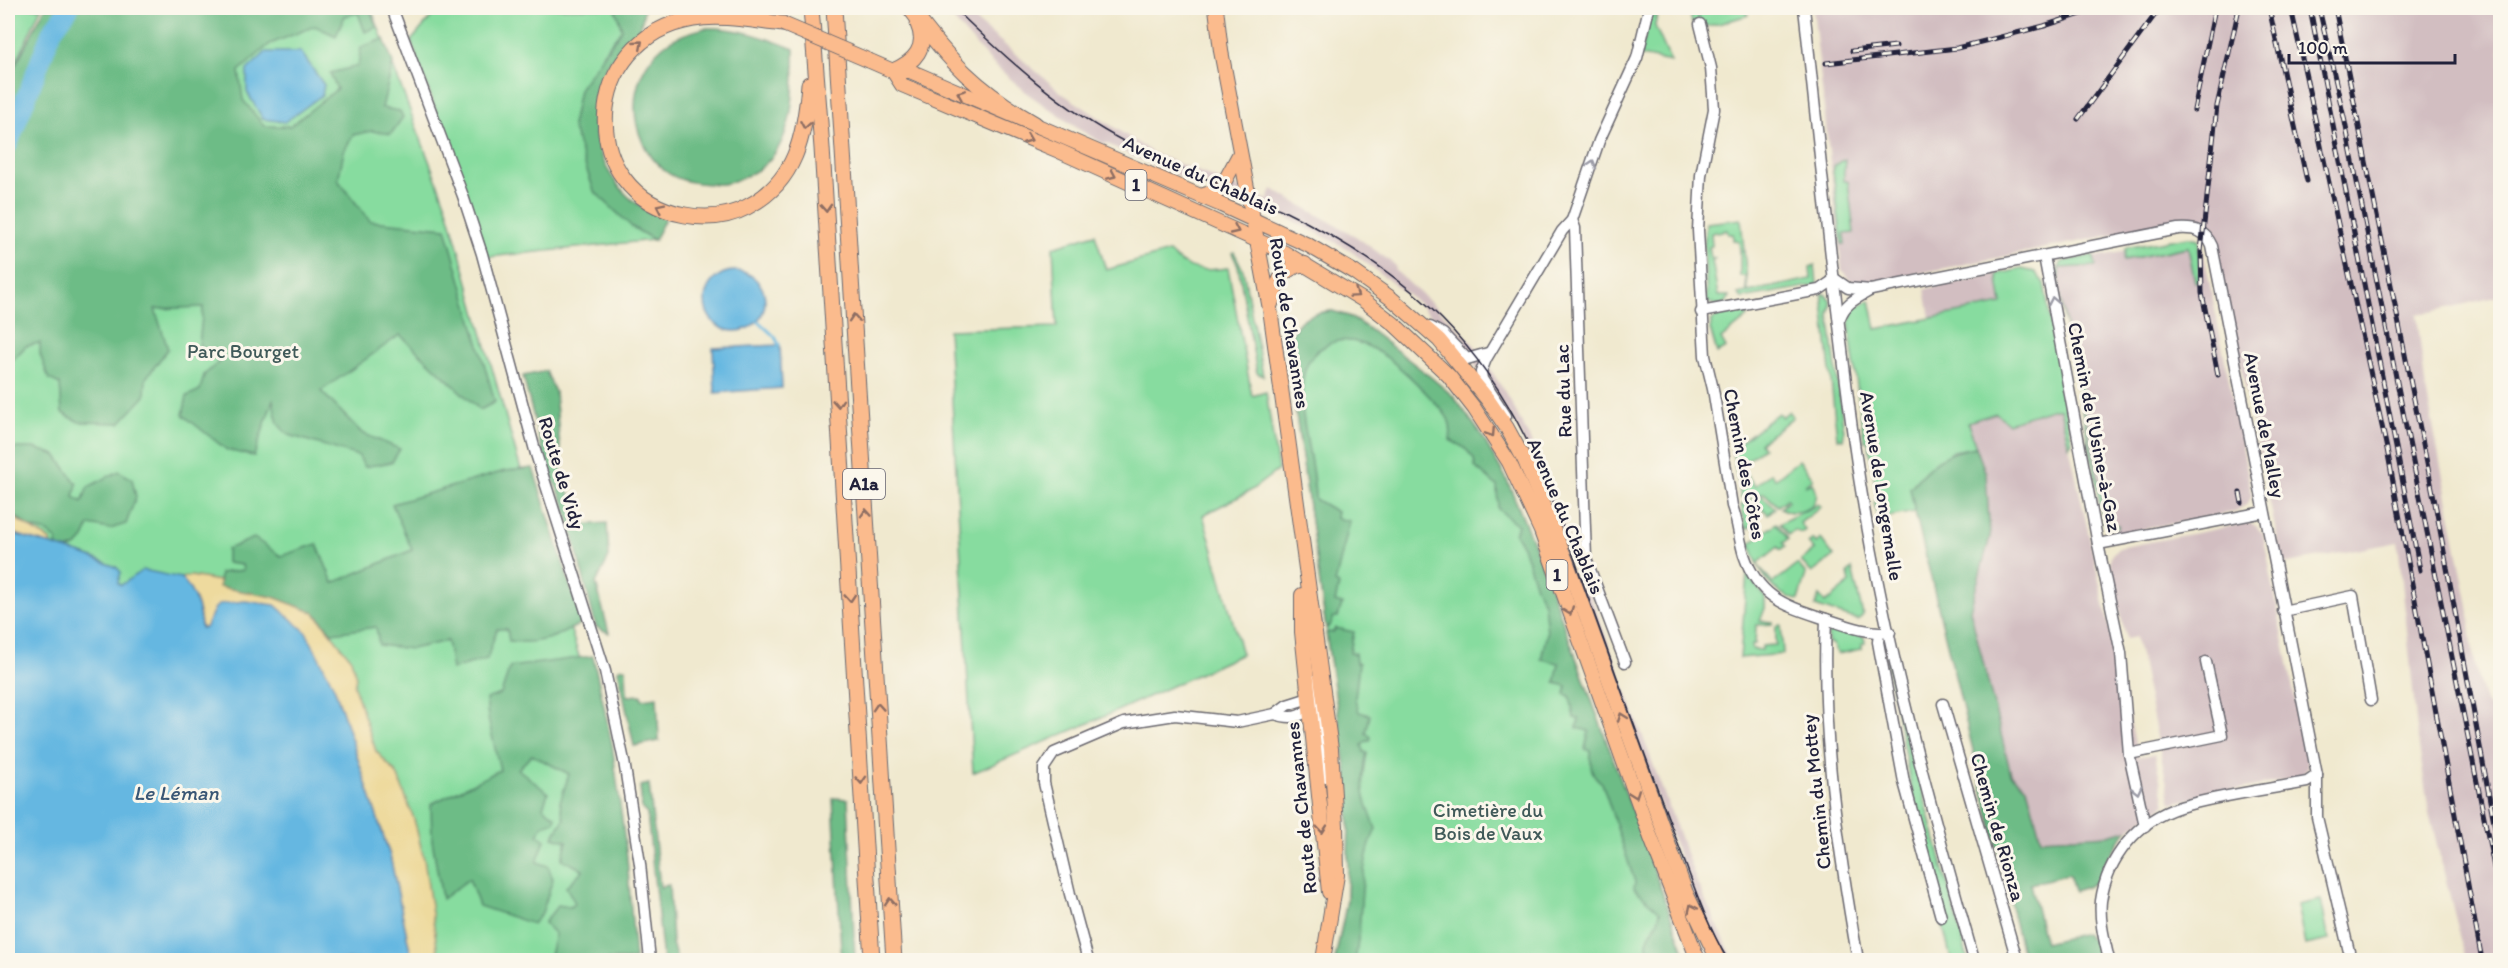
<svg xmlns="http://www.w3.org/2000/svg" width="2508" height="968" viewBox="0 0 2508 968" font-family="Itim,sans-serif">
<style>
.industrial{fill:#d2bec1}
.green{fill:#87dc9f;stroke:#547f6d;stroke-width:1.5}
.forest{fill:#6dbc86;stroke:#486f60;stroke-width:1.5}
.sand{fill:#eeda9e;stroke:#887e6c;stroke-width:1.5}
.water{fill:#65b7e1;stroke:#446c8e;stroke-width:1.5}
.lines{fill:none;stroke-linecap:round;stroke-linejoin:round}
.stream{stroke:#65b7e1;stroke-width:3}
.river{stroke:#65b7e1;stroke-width:20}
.minor-casing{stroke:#6a686f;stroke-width:13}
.major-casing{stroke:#6a686f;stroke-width:16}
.highway-casing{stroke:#6a686f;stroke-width:17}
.minor{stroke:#fff;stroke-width:10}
.major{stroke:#fbbb8d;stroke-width:14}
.highway{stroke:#fbbb8d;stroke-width:15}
.tram{stroke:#22223b;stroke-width:1.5}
.rail-casing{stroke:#22223b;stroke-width:5}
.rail{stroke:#fbf7ec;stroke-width:3;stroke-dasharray:9;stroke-linecap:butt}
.major-bridge-casing{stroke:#6a686f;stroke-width:16;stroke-linecap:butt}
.major-bridge{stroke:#fbbb8d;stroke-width:14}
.oneway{stroke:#8e6e64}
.oneway2{stroke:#9c9ca7}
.labels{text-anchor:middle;stroke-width:6;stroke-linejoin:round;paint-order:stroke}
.shield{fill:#fbf7ec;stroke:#636270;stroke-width:1.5}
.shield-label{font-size:18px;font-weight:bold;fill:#22223b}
.street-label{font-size:20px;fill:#22223b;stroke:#fbf7ec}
.park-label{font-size:20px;fill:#405a59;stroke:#fbf7ec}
.water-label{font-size:21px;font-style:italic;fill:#395675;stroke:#fbf7ec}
</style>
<rect width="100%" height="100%" fill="#fbf7ec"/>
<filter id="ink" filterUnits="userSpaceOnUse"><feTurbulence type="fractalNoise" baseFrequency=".0167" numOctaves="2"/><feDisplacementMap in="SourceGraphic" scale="12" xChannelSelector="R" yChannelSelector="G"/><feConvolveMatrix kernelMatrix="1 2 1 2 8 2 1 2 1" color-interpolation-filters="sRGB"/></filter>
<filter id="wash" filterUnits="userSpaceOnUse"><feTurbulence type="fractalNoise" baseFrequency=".008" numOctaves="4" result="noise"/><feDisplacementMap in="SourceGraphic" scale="24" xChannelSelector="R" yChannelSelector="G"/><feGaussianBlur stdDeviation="1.35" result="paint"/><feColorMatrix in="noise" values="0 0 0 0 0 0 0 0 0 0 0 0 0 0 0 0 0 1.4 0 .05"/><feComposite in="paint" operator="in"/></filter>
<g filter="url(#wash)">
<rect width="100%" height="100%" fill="#f0e9cf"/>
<!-- industrial -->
<g class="industrial">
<polygon points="943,8 961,8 1063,94 1153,153 1268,200 1272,189 1357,237 1395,265 1396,271 1450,320 1476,347 1510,400 1539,457 1698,885 1734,960 1723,960 1690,887 1547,494 1531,457 1517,427 1468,355 1417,302 1347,248 1268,208 1209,184 1194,182 1136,158 1106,143 1104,144 1080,130 1028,94 991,62"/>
<polygon points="1813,8 2500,8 2500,296 2417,315 2425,384 2468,606 2474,663 2485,702 2496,713 2493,718 2492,730 2500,774 2500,960 2466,960 2429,813 2418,740 2398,542 2283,564 2213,237 2206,227 2194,219 1860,285 1849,279 1842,270"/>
<polygon points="2190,239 2196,242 2203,250 2252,495 2248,504 2234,512 2118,534 2104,524 2059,289 2059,268 2069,262"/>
<polygon points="1997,274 2003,304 1930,318 1925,289"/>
<polygon points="2051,409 2061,409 2138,757 2155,754 2165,805 2127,830 2108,835 2041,839 2027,787 2011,774 1970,610 1990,537 1967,422 1996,413 2008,423"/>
<polygon points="2247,523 2256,526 2263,534 2308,766 2301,777 2171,803 2136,637 2126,639 2110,561 2112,554 2119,548"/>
</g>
<!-- green -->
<g class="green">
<polygon points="8,8 41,8 8,80"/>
<polygon points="69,8 371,8 447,208 518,460 581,663 625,960 412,960 390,856 118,584 116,567 85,555 8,532 8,144"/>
<polygon points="439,8 615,8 622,29 603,53 572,126 632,227 654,240 488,257 411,41"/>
<polygon points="1652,8 1658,8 1655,26 1671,62 1640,56"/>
<polygon points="1675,8 1747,8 1748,15 1722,23 1707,26 1692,23 1690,13 1678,13"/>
<path d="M 1845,159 C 1845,167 1843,173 1844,181 L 1848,181 L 1854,233 L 1844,234 L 1845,244 L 1842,244 L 1833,172 L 1834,166 Z"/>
<polygon points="1741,219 1748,292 1811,279 1810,267 1815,265 1817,285 1742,298 1738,294 1747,292 1746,276 1740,276 1740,252 1744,251 1740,252 1739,241 1733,240 1733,234 1728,234 1727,230 1711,233 1712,246 1709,247 1711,258 1716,258 1712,260 1718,296 1729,296 1726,303 1716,305 1707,302 1704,248 1706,223"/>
<path d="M 1095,234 L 1106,270 L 1169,252 C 1187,271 1204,272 1228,268 L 1252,396 L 1266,392 L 1278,470 L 1250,491 L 1203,515 L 1242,654 L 1119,710 L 973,773 L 948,330 L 1057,327 L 1053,247 Z"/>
<polygon points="2188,237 2199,239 2199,281 2195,282 2188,247 2124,260 2125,248"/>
<polygon points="1234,252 1243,270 1263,376 1257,373 1238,265 1232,253"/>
<path d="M 2093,255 L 2096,266 L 2059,268 L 2059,289 L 2075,373 L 2079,373 L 2084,410 L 2107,521 L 2108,526 L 2118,525 L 2118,528 C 2111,529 2106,529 2103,521 L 2056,273 L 2062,262 Z"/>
<polygon points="2022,269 2035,272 2044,283 2072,442 2069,446 2060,409 2051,409 2008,423 1996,413 1968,422 1976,447 1953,451 1910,488 1915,512 1878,519 1874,502 1878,501 1868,441 1864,441 1849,324 1855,307 1870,300 1876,329 2002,304 1997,274"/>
<path d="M 1822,293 C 1832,297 1833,305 1829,314 L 1844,433 L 1843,439 L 1837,438 Z"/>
<path d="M 1332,311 L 1348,316 L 1366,327 L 1427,374 L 1454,397 L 1480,433 L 1507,480 L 1539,557 L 1687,960 L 1335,960 L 1347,901 L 1349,824 L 1347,774 L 1287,350 C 1294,321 1303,314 1332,311 Z"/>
<polygon points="1744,311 1748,317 1721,339 1726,348 1717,353 1710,329 1712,320 1719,316"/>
<path d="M 1789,411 L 1793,417 L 1760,443 L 1763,448 L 1740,466 L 1755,486 L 1771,473 L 1775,479 L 1799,460 L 1813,478 L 1805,486 L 1812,483 L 1817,495 C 1813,512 1794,516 1781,508 L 1788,501 L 1787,499 L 1778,506 L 1764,493 L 1741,498 L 1732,449 L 1778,413 L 1782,417 Z"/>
<polygon points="1761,495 1775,508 1768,514 1762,508 1750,517 1755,524 1746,530 1741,505"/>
<path d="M 1818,504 L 1821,507 L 1800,523 L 1805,530 L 1801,533 L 1794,530 L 1788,535 L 1780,524 C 1792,515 1806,512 1818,504 Z"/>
<path d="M 1776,523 L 1788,539 L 1783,543 L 1785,546 L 1780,550 L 1778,547 L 1757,564 L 1773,583 L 1798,564 L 1806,574 L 1798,600 C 1770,594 1758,569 1750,544 Z"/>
<polygon points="1813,539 1816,543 1821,539 1834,556 1812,573 1801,561 1814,550 1808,543"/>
<polygon points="1852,569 1863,615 1858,620 1815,606 1819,596 1825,603 1850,583 1848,573"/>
<polygon points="1747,574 1765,597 1765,608 1760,621 1772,622 1772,624 1756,625 1755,644 1752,644 1752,649 1762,650 1762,646 1776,645 1776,626 1781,625 1783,654 1740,658"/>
<polygon points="1834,627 1864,637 1865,643 1861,644 1861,649 1838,654 1832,644 1828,643 1828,632"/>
<polygon points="1886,657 1889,657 1916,766 1968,960 1951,960 1913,797"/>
<polygon points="2321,900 2329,940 2305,945 2297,905"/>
</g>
<!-- forest -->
<g class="forest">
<path d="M 45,8 L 369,8 L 377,27 L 365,32 L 358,13 L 345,16 L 336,36 L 315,26 L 270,44 L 239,71 L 243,100 L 264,126 L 290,126 L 337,89 L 330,73 L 358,66 L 361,47 L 384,39 L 393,63 L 382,108 L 400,111 L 403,117 L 391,134 L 372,131 L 353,135 L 344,151 L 338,180 L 370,221 L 446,228 L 495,402 L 480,410 L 400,335 L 321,391 L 362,433 L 400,449 L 392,462 L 364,467 L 359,456 L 289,435 C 275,425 276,415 273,400 L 254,456 L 227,450 L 183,415 L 187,396 L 200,390 L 204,375 L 219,362 L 199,345 L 203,307 L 155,309 L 168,349 L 146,378 L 145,396 L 120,423 L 79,422 L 62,413 L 60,384 L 49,379 L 40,354 L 40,343 L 26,346 L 8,365 L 8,80 Z"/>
<path d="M 615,8 L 644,8 C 643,14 643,24 639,30 C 632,44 614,53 606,68 C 583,107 594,158 623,191 C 634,204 650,212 665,219 L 654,240 L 632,227 L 594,191 L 572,126 L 579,89 L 622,29 Z"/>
<path d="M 705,28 C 737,27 765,37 794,49 C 795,94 795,156 746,176 C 735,181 727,185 715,184 C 698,184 678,182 664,170 C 626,138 625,78 663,46 C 675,36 691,32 705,28 Z"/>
<path d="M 1332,311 L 1348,316 L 1366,327 L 1427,374 L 1454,397 L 1480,433 L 1507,480 L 1539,557 L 1687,960 L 1670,960 L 1665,957 L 1648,953 C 1643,932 1658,932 1660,912 L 1634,888 L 1635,882 L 1602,783 C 1590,774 1590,766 1591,751 L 1585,749 L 1589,731 L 1577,728 L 1579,719 L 1574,718 L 1570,696 L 1565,694 L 1567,686 L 1555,683 L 1559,663 L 1541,659 L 1547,633 L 1544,603 L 1536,587 L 1523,546 L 1515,534 L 1518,525 L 1498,509 L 1497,486 L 1475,467 L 1474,459 L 1465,448 L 1450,440 C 1451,434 1451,427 1449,421 C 1445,411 1436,404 1429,396 C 1407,373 1360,324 1325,346 C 1315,351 1308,360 1305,370 C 1294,409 1315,459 1315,499 L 1337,512 L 1336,518 L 1350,521 L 1335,583 L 1339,585 L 1335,602 L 1342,604 L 1338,617 L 1334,617 L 1330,626 L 1326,628 L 1287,350 C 1294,321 1303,314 1332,311 Z"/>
<polygon points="546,371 555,392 563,480 576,507 578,525 607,523 609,557 596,583 609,633 596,627 565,505 546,465 523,376"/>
<path d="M 1976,447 L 1986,474 L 1990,537 L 1970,610 L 2011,774 L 2027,787 L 2041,839 L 2108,835 L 2127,830 L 2107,859 L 2097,881 L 2087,887 L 2074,891 L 2069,874 L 2030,884 L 2045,943 L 2085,933 L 2094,942 L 2101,960 L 2024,960 L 1915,512 L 1910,488 C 1932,462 1942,453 1976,447 Z"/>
<path d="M 8,448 L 34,448 L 56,455 L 77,484 L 74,497 L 82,502 L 88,487 L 119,471 L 132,479 L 136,497 L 126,524 L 110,529 L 89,525 C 83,547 76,549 54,552 L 57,540 L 47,532 L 28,527 L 21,520 L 8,513 Z"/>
<path d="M 533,468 L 582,623 C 555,638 539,645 509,641 L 507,629 L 497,629 L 487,659 L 452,669 L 447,641 L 411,649 L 379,645 L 376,627 L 332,633 L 315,613 L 273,597 L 219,587 L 220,573 L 243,570 L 242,565 L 227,563 L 227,549 L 254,538 L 281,556 L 317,544 L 333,583 L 412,550 L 392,504 L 505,471 Z"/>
<path d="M 1336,628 L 1354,632 L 1350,652 L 1355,653 L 1356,663 L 1359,663 L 1355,699 L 1359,712 L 1370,715 L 1366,733 L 1371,737 L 1370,741 L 1367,741 L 1362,745 L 1364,752 L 1367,753 C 1360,788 1363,796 1376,829 C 1357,868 1364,918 1355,960 L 1335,960 L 1347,901 L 1349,824 L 1347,774 L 1326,633 L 1333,632 Z"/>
<polygon points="593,656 612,744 627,857 635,960 549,960 555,934 544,923 558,905 570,907 575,903 566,887 583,870 562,859 567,841 553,837 564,819 560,802 569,774 532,755 518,769 548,793 543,807 556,817 555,821 543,825 538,835 545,840 537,862 548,866 553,879 542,913 533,924 479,906 469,879 442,899 432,840 431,804 500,770 488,718 486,699 501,694 510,667"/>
<polygon points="621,668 626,668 627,696 641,695 642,699 657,697 659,741 634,746 618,670"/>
<polygon points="649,784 660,887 669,885 672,943 677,960 663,960 647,814 642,809 640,786"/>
<polygon points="833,798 848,799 855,960 843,960 841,950"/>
</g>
<!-- sand -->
<g class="sand">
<polygon points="8,514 50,540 51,546 8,532"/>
<path d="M 191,576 L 219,581 L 219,587 L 273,597 L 315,613 L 351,659 L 356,677 L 354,686 L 376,751 L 397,774 L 414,819 L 424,859 L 439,960 L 412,960 L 390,856 L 334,687 L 215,608 L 205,628 L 201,628 C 201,612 193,590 181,578 Z"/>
</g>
<!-- water -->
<g class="water">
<polygon points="266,52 301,52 324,85 322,95 285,122 263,119 247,92 247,70"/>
<circle cx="735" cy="301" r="30"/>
<polygon points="780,345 782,388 715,393 713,348"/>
<path d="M 8,532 L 85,555 L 116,567 L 121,572 L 118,583 L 121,585 L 143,570 L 181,578 C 194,590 200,612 201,628 L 205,628 L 215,608 L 220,604 L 245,601 L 275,605 L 306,632 L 334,687 L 390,856 L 412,960 L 8,960 Z"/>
</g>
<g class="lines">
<!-- stream -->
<polyline class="stream" points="758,321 775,337 779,345"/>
<!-- river -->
<polyline class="river" points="8,144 52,31 69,8"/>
</g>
</g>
<g filter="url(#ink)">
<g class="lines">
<defs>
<g id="minor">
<polyline points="392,8 463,196 482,254 536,454 605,671 624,761 640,864 650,960"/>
<path d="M 1804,8 C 1820,153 1834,299 1854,443 C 1878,619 1926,791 1974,960"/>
<path d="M 1700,24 L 1711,68 L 1713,94 L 1714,109 L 1701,175 L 1698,230 L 1705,356 L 1713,389 L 1732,506 C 1738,522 1739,539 1744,555 C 1759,598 1784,605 1823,618 C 1845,625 1866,634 1890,632"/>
<polyline points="1572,220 1575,228 1586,559 1625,662"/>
<polyline points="2044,256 2098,544 2121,653 2129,754 2222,735 2206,662"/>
<path d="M 1701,312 L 1819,290 L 1835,279 L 1848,288 L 1871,290 L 2178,229 C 2195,228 2205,230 2212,246 L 2317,775 L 2317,817 L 2351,960"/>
<path d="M 1840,318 C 1845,303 1857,298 1871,290"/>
<polyline points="1430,327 1443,334 1467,359 1488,353"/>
<polyline points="1506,416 1482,379 1481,372 1486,359 1562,231 1572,220 1599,141 1637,58 1649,8"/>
<polyline points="2098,544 2264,512"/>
<polyline points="2283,611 2353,596 2371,700"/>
<path d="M 1826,619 C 1821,734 1838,847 1858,960"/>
<polyline points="1879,633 1878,642 1904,782 1941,917"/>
<polyline points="1943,704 2017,960"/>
<path d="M 1275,714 C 1303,724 1317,707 1315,680"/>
<polyline points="2129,754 2145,826"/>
<polyline points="1088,960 1070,894 1044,783 1044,768 1054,753 1124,723 1175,715 1237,722 1275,714 1287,705 1309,698 1319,711 1326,777"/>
<path d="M 2109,960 C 2105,942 2099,921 2101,901 C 2107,858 2138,820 2180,807 C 2220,795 2265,790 2307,782 L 2317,775"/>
</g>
<g id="major">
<polyline points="733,8 764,18"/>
<polyline points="1216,8 1221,51 1270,309 1331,749 1336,826 1337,875 1323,960"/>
<polyline points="870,61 893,71 910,71 924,77 1219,204 1308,245 1354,272 1392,299 1439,340 1488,400 1507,428 1525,461 1567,563 1686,893 1718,960"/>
<polyline points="893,71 902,85 1059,151 1285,253 1363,300 1394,324 1449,376 1474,408 1509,462 1541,531 1651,838 1698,960"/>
<polyline points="1201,196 1220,190 1240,153"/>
<path d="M 1271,304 C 1278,281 1279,270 1305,264"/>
<polyline points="1302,595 1302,632 1329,892"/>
</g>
<g id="highway">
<polyline points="811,8 822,148 872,960"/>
<polyline points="834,8 894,960"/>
<path d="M 910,8 C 949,61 977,91 1035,124"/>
<path d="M 783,24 C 754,21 722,14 693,19 C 580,38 575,195 685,215 C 706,219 728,217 747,207 C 796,182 805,135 809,84"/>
<path d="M 893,71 C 915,62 928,47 918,24"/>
</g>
</defs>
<!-- minor casing -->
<use href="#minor" class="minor-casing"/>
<!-- major casing -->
<use href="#major" class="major-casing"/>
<!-- highway casing -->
<use href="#highway" class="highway-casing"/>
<!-- minor -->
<use href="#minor" class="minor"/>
<!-- major -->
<use href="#major" class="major"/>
<!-- highway -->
<use href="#highway" class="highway"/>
<!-- tram -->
<path class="tram" d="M 954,8 C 1007,59 1061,109 1127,143 C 1177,170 1231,187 1282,210 C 1340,238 1396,273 1442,319 C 1522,400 1551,493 1588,597 C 1618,679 1646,760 1677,841 C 1692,881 1706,924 1728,960"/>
<defs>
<g id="rail">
<polyline points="2269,8 2307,181"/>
<polyline points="2291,8 2387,449 2482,960"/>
<polyline points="2310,8 2420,570"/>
<polyline points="2319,8 2345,122 2500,897"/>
<polyline points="2335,8 2435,503 2498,844"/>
<polyline points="1852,51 1896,46"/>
<polyline points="1826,63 1957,48 2044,26 2099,8"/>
<polyline points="2194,110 2215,8"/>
<polyline points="2078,119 2160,8"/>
<polyline points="2218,375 2202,293 2201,251 2217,106 2239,8"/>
<polyline points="2240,493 2242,503"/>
</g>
</defs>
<!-- rail casing -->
<use href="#rail" class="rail-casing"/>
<!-- rail -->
<use href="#rail" class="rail"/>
<defs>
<polyline id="major-bridge" points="783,24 870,61"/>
</defs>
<!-- major-bridge casing -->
<use href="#major-bridge" class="major-bridge-casing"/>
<!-- major-bridge -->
<use href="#major-bridge" class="major-bridge"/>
</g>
<!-- one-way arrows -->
<defs><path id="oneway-chevron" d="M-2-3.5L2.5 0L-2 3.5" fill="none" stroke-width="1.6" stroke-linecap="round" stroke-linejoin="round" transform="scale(1.5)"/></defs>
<g class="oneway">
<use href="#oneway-chevron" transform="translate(639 44) rotate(-41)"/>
<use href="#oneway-chevron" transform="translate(961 94) rotate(-157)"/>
<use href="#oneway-chevron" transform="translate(805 125) rotate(100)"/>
<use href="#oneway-chevron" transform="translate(1028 139) rotate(22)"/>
<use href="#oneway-chevron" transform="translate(1112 175) rotate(24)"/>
<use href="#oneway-chevron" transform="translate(660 207) rotate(-154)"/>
<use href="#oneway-chevron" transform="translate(826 208) rotate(86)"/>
<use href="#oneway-chevron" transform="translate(1235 230) rotate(25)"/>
<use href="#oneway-chevron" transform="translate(1355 294) rotate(34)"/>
<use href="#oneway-chevron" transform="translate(854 318) rotate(-94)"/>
<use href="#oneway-chevron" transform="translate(838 403) rotate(86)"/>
<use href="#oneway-chevron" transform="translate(1491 433) rotate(57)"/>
<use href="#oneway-chevron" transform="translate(866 513) rotate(-94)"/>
<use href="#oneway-chevron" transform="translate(850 598) rotate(86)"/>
<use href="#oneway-chevron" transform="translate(1569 611) rotate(70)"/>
<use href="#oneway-chevron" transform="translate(878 707) rotate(-94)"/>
<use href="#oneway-chevron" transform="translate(1622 717) rotate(-110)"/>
<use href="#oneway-chevron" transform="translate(861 780) rotate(86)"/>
<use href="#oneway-chevron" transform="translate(1635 794) rotate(70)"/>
<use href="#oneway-chevron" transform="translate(1322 829) rotate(85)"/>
<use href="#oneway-chevron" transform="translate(890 902) rotate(-94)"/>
<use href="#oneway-chevron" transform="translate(1692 908) rotate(-115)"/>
</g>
<g class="oneway2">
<use href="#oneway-chevron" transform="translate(1592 164) rotate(-72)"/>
<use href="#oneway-chevron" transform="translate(2053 301) rotate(-101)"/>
<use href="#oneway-chevron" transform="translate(2137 790) rotate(77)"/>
</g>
</g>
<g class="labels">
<!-- shield labels -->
<g class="shield">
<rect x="1125.5" y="170" width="21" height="30" rx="4.5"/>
<rect x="843" y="469" width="42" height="30" rx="4.5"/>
<rect x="1546.5" y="560" width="21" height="30" rx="4.5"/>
</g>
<g class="shield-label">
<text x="1136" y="191">1</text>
<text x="864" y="490">A1a</text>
<text x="1557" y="581">1</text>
</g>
<!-- street labels -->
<g class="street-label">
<text transform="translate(1201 175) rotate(24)" y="7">Avenue du Chablais</text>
<text transform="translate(1290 323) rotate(81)" y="7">Route de Chavannes</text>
<text transform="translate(1563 391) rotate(-92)" y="7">Rue du Lac</text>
<text transform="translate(2265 425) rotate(79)" y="7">Avenue de Malley</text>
<text transform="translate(2095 427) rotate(79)" y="7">Chemin de l'Usine-à-Gaz</text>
<text transform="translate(1745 464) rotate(79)" y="7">Chemin des Côtes</text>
<text transform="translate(562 473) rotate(73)" y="7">Route de Vidy</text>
<text transform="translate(1882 486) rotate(81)" y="7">Avenue de Longemalle</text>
<text transform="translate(1566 516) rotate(67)" y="7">Avenue du Chablais</text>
<text transform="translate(1816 792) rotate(-96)" y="7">Chemin du Mottey</text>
<text transform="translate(1301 808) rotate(-96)" y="7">Route de Chavannes</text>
<text transform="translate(1998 827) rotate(74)" y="7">Chemin de Rionza</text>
</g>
<!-- park labels -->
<g class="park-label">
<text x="243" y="358">Parc Bourget</text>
<text x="1488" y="817">Cimetière du<tspan x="1488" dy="23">Bois de Vaux</tspan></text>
</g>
<!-- water labels -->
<g class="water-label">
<text x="176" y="800">Le Léman</text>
</g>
</g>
<!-- margin -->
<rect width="2508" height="968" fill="none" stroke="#fbf7ec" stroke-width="30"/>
<!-- scale -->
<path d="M2289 54v9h166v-9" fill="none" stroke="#22223b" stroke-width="3"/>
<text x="2298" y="54" font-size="18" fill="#22223b" stroke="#fbf7ec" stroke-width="4.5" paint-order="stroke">100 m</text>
</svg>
